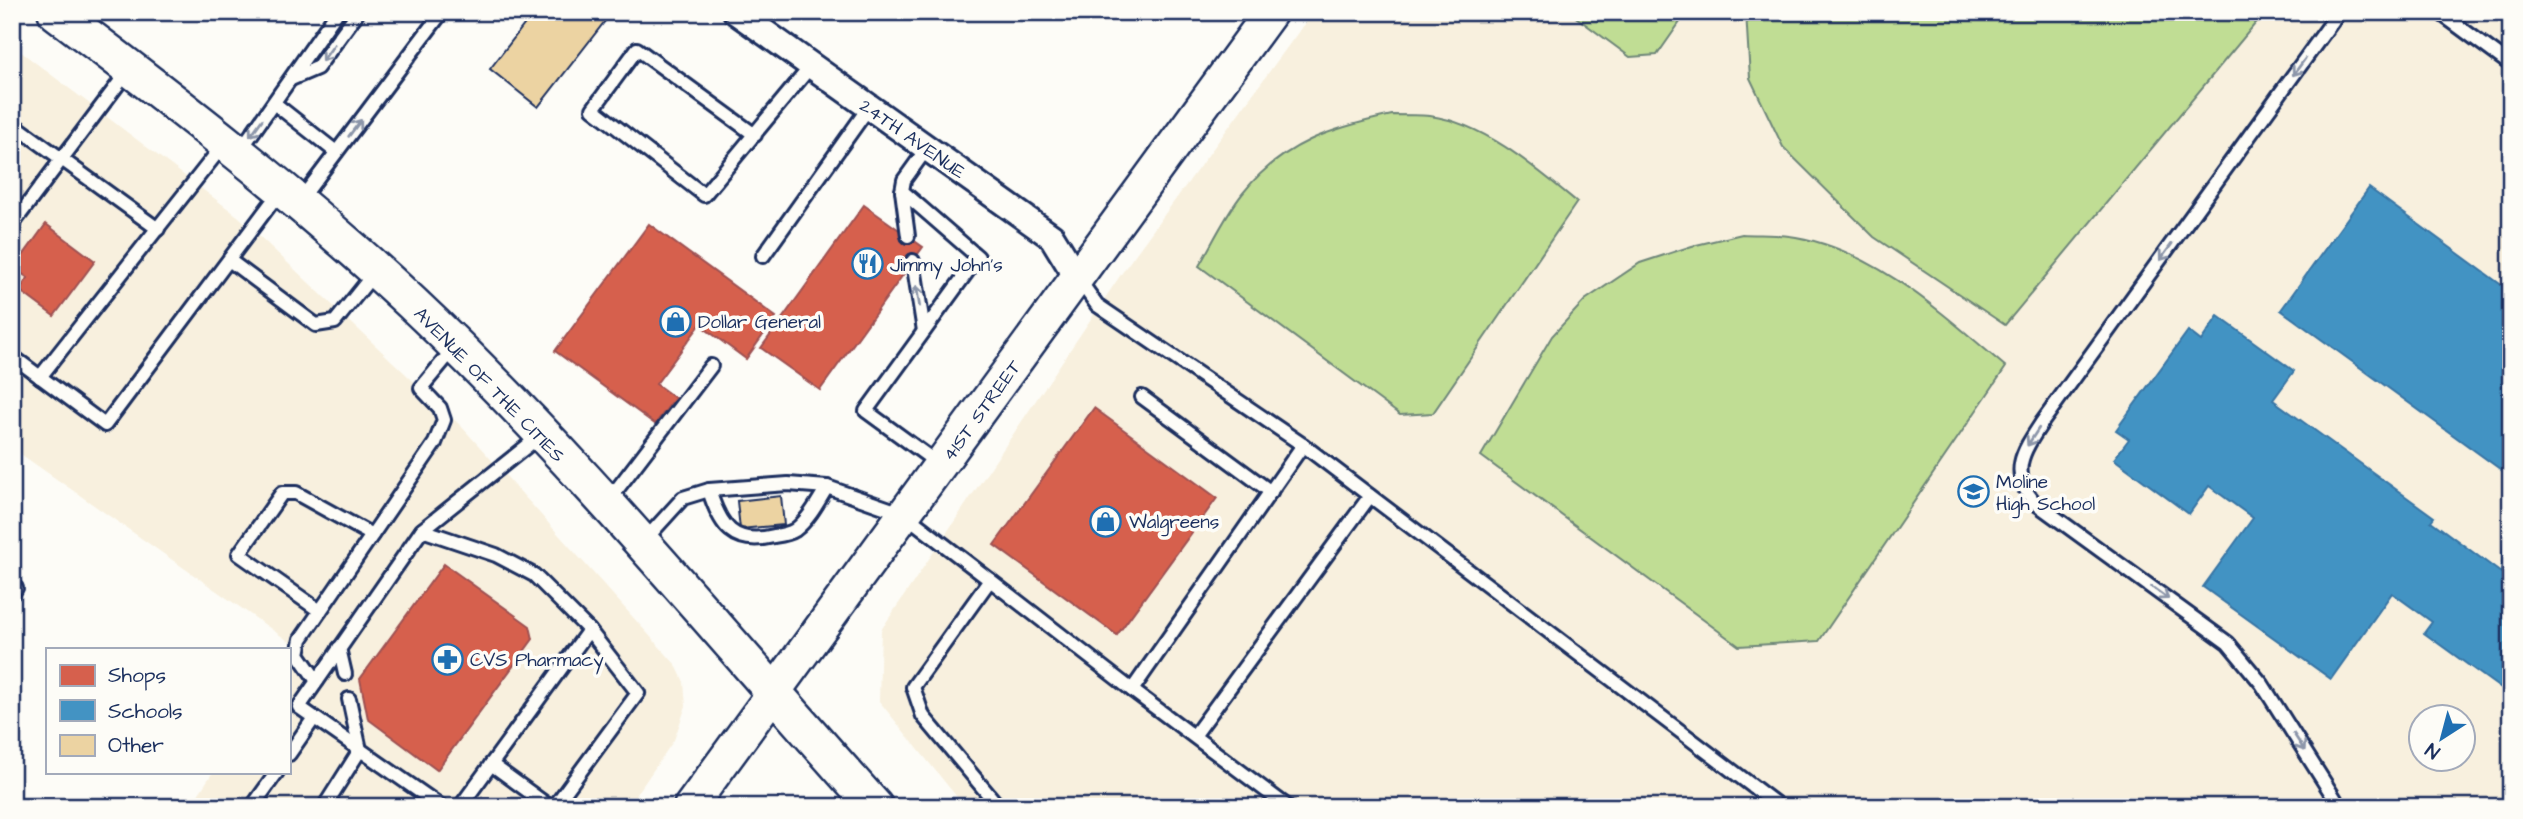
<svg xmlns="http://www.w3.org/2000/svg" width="2523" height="819" viewBox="0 0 2523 819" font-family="'Architects Daughter',sans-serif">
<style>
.built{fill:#f8f0de;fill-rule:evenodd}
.green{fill:#c0dd94;stroke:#6e8679;stroke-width:2}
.shops{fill:#d6604d;stroke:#9e5152;stroke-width:2}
.schools{fill:#4393c3;stroke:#3775a5;stroke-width:2}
.building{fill:#ecd3a2;stroke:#1b2f5e;stroke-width:2}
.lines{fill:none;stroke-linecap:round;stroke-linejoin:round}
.service-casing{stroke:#1b2f5e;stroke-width:18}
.minor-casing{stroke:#1b2f5e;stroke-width:30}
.tertiary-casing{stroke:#1b2f5e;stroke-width:37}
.secondary-casing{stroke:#1b2f5e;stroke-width:40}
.service{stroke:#fdfcf7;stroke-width:12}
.minor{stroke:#fdfcf7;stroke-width:24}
.tertiary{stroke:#fdfcf7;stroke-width:32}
.secondary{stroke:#fdfcf7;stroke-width:35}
.oneway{stroke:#8c96aa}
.labels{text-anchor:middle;stroke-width:7;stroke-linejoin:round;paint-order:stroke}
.street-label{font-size:19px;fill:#1b2f5e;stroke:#fdfcf7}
.poi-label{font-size:19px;fill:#1b2f5e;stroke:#fdfcf7;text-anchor:start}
</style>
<rect width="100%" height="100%" fill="#fdfcf7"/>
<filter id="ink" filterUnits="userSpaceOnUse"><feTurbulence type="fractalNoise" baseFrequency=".0143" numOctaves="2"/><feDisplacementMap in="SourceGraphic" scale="14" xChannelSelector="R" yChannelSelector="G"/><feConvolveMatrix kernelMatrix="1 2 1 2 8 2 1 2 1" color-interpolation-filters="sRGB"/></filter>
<g filter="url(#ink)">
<!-- built -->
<g class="built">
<path d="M 1313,12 L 2511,12 L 2511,807 L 965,807 L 879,701 L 881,630 L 1126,267 ZM 2422,718 L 2464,718 L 2464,760 L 2422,760 Z"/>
<polygon points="12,45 239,217 461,426 676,665 684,682 686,706 674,740 628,807 190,807 213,772 289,772 289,660 297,647 12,448"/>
</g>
<!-- green -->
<g class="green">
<polygon points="1569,12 1687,12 1657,55 1630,57"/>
<polygon points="1746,12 2265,12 2005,325 1874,237 1783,147 1750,78"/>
<path d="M 1392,115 C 1404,115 1417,115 1430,116 C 1484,123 1537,169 1577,202 L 1433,413 L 1400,415 L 1199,266 C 1213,242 1226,214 1243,193 C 1284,142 1332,128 1392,115 Z"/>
<path d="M 1742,234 C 1760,235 1779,234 1796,237 C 1877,251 1945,316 2006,367 L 1819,641 L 1739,646 L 1481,456 L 1552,336 L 1585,300 L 1640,263 L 1692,246 Z"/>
</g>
<!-- shops -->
<g class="shops">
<polygon points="864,205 923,247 820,390 761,348"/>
<polygon points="46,224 95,261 54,316 19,290 28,278 14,268"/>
<polygon points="649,224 776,317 746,359 700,325 656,384 675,398 655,424 555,351"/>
<polygon points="1094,408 1217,498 1117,635 994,545"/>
<polygon points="444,564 530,626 533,639 437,770 368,719 360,679"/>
</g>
<!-- schools -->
<g class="schools">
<polygon points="2369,188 2511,292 2511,477 2281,310"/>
<polygon points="2218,316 2294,371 2273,400 2434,517 2431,521 2501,573 2504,545 2511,536 2511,696 2424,633 2432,622 2392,593 2331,679 2203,587 2253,518 2209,486 2189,514 2114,459 2129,439 2116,430 2188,331 2201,341"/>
</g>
<!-- building -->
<g class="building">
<polygon points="534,12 612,12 538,107 490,69"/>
<polygon points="781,496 784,525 740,529 737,501"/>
</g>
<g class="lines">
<defs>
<g id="service">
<path d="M 2339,12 L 2043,421 C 2024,450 2008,471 2034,502 L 2228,643 L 2262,684 L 2340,807"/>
<polyline points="2439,12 2511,65"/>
<polyline points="291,79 317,68 358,12"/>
<polyline points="274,103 336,152"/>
<polyline points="12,123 158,229"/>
<polyline points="755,135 637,49 593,109 704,195 811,66"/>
<polyline points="927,148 904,180 902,191 978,257 866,411 940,465"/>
<polyline points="239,152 337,12"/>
<polyline points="902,191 908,236"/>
<polyline points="299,202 442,12"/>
<polyline points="12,225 128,71"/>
<polyline points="763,256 869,107"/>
<polyline points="229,260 316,325 335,322 375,272"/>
<polyline points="913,261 924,331"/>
<polyline points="1077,277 1097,305 1303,445 1780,807"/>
<polyline points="12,356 105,425 281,190"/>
<polyline points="40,377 224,144"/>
<polyline points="1142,397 1271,492"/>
<path d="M 709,490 C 720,526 733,546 774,536 C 781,535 789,534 795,530 C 809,519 818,502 827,487"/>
<polyline points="608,501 711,366"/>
<polyline points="422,530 496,555 534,575 589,630 460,807"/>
<polyline points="643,542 683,498 709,490 788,484 827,487 904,514 990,580 913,687 923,716 999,807"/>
<polyline points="990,580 1132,690 1303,445"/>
<polyline points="12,594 16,588"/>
<polyline points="320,611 239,554 282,493 296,493 372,535"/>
<polyline points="339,648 345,674"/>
<polyline points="317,681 298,654 301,639 435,443 444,420 440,408 421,388 455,347"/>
<polyline points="1132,690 1288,807"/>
<polyline points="1194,736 1370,496"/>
<polyline points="289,754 314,718"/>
<polyline points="491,764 550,807"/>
<polyline points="252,807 277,772"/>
<polyline points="324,807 360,750 349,699"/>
<polyline points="442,807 299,707 422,530 541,435"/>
<polyline points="554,807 638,693 589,630"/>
</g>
<polyline id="minor" points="736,12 1052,237 1076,276"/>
<polyline id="tertiary" points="690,807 1271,12"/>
<path id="secondary" d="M 56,12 C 179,105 300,198 412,303 C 578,459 723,638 875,807"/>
</defs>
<!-- service casing -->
<use href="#service" class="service-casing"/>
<!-- minor casing -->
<use href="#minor" class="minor-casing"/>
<!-- tertiary casing -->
<use href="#tertiary" class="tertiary-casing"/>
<!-- secondary casing -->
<use href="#secondary" class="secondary-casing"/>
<!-- service -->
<use href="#service" class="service"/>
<!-- minor -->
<use href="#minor" class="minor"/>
<!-- tertiary -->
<use href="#tertiary" class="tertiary"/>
<!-- secondary -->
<use href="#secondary" class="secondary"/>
</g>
<!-- one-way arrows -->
<defs><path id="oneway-shaft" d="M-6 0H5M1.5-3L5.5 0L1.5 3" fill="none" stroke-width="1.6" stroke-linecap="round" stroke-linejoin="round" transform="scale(1.75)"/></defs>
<g class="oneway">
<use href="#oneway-shaft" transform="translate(328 53) rotate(126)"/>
<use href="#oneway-shaft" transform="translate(2299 67) rotate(126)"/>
<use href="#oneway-shaft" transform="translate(256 128) rotate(126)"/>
<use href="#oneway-shaft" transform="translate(355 128) rotate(-53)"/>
<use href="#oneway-shaft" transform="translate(2166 252) rotate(126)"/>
<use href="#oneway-shaft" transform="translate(918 296) rotate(-99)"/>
<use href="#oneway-shaft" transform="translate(2033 437) rotate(123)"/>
<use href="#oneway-shaft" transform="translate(2160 593) rotate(36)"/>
<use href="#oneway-shaft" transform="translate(2299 742) rotate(57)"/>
</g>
</g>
<!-- icons -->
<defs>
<symbol id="restaurant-ring" viewBox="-11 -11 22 22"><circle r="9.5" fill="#fdfcf7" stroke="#1f6fb2" stroke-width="1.5"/><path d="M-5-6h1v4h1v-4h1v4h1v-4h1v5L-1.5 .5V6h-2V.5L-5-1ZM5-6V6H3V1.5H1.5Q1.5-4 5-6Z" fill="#1f6fb2"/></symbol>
<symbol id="shop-ring" viewBox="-11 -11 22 22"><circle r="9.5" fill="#fdfcf7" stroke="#1f6fb2" stroke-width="1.5"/><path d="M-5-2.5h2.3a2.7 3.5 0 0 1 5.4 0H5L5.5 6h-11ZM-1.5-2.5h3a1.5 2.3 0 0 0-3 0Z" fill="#1f6fb2"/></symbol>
<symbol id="school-ring" viewBox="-11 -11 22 22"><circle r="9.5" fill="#fdfcf7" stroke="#1f6fb2" stroke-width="1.5"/><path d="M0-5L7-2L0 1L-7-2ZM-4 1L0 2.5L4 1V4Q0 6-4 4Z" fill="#1f6fb2"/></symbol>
<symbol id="pharmacy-ring" viewBox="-11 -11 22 22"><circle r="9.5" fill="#fdfcf7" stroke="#1f6fb2" stroke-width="1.5"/><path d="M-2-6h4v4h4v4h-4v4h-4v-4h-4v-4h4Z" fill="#1f6fb2"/></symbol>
</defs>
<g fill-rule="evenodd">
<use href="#restaurant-ring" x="850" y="246" width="35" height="35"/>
<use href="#shop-ring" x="658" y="304" width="35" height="35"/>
<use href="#school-ring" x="1956" y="474" width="35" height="35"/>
<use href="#shop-ring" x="1088" y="504" width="35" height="35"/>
<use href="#pharmacy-ring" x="430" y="642" width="35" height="35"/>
</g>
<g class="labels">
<!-- street labels -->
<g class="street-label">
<text transform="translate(913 138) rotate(35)" y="7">24TH AVENUE</text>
<text transform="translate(490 384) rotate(46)" y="7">AVENUE OF THE CITIES</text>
<text transform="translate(981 410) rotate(-54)" y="7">41ST STREET</text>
</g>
<!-- poi labels -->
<g class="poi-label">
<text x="890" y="271">Jimmy John's</text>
<text x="698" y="328">Dollar General</text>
<text x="1996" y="488">Moline<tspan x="1996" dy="22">High School</tspan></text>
<text x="1129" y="528">Walgreens</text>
<text x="470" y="666">CVS Pharmacy</text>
</g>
</g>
<!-- margin -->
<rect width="2523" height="819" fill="none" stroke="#fdfcf7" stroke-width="42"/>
<rect x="21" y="21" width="2481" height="777" fill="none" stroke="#1b2f5e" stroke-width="2.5" filter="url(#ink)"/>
<!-- legend -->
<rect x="46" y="648" width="245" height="126" fill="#fdfcf7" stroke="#a3aaba" stroke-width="2"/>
<rect x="60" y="665" width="35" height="21" fill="#d6604d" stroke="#a3aaba" stroke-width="2"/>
<text x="108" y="682" font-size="21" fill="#1b2f5e">Shops</text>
<rect x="60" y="700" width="35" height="21" fill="#4393c3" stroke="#a3aaba" stroke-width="2"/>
<text x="108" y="718" font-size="21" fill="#1b2f5e">Schools</text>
<rect x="60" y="735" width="35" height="21" fill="#ecd3a2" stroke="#a3aaba" stroke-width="2"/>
<text x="108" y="752" font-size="21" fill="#1b2f5e">Other</text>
<!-- north arrow -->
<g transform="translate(2442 738) rotate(216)"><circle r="33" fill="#fdfcf7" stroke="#a3aaba" stroke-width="2"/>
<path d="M0-5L12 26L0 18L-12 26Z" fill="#1f6fb2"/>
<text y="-10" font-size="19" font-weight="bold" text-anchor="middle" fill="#1b2f5e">N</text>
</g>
</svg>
